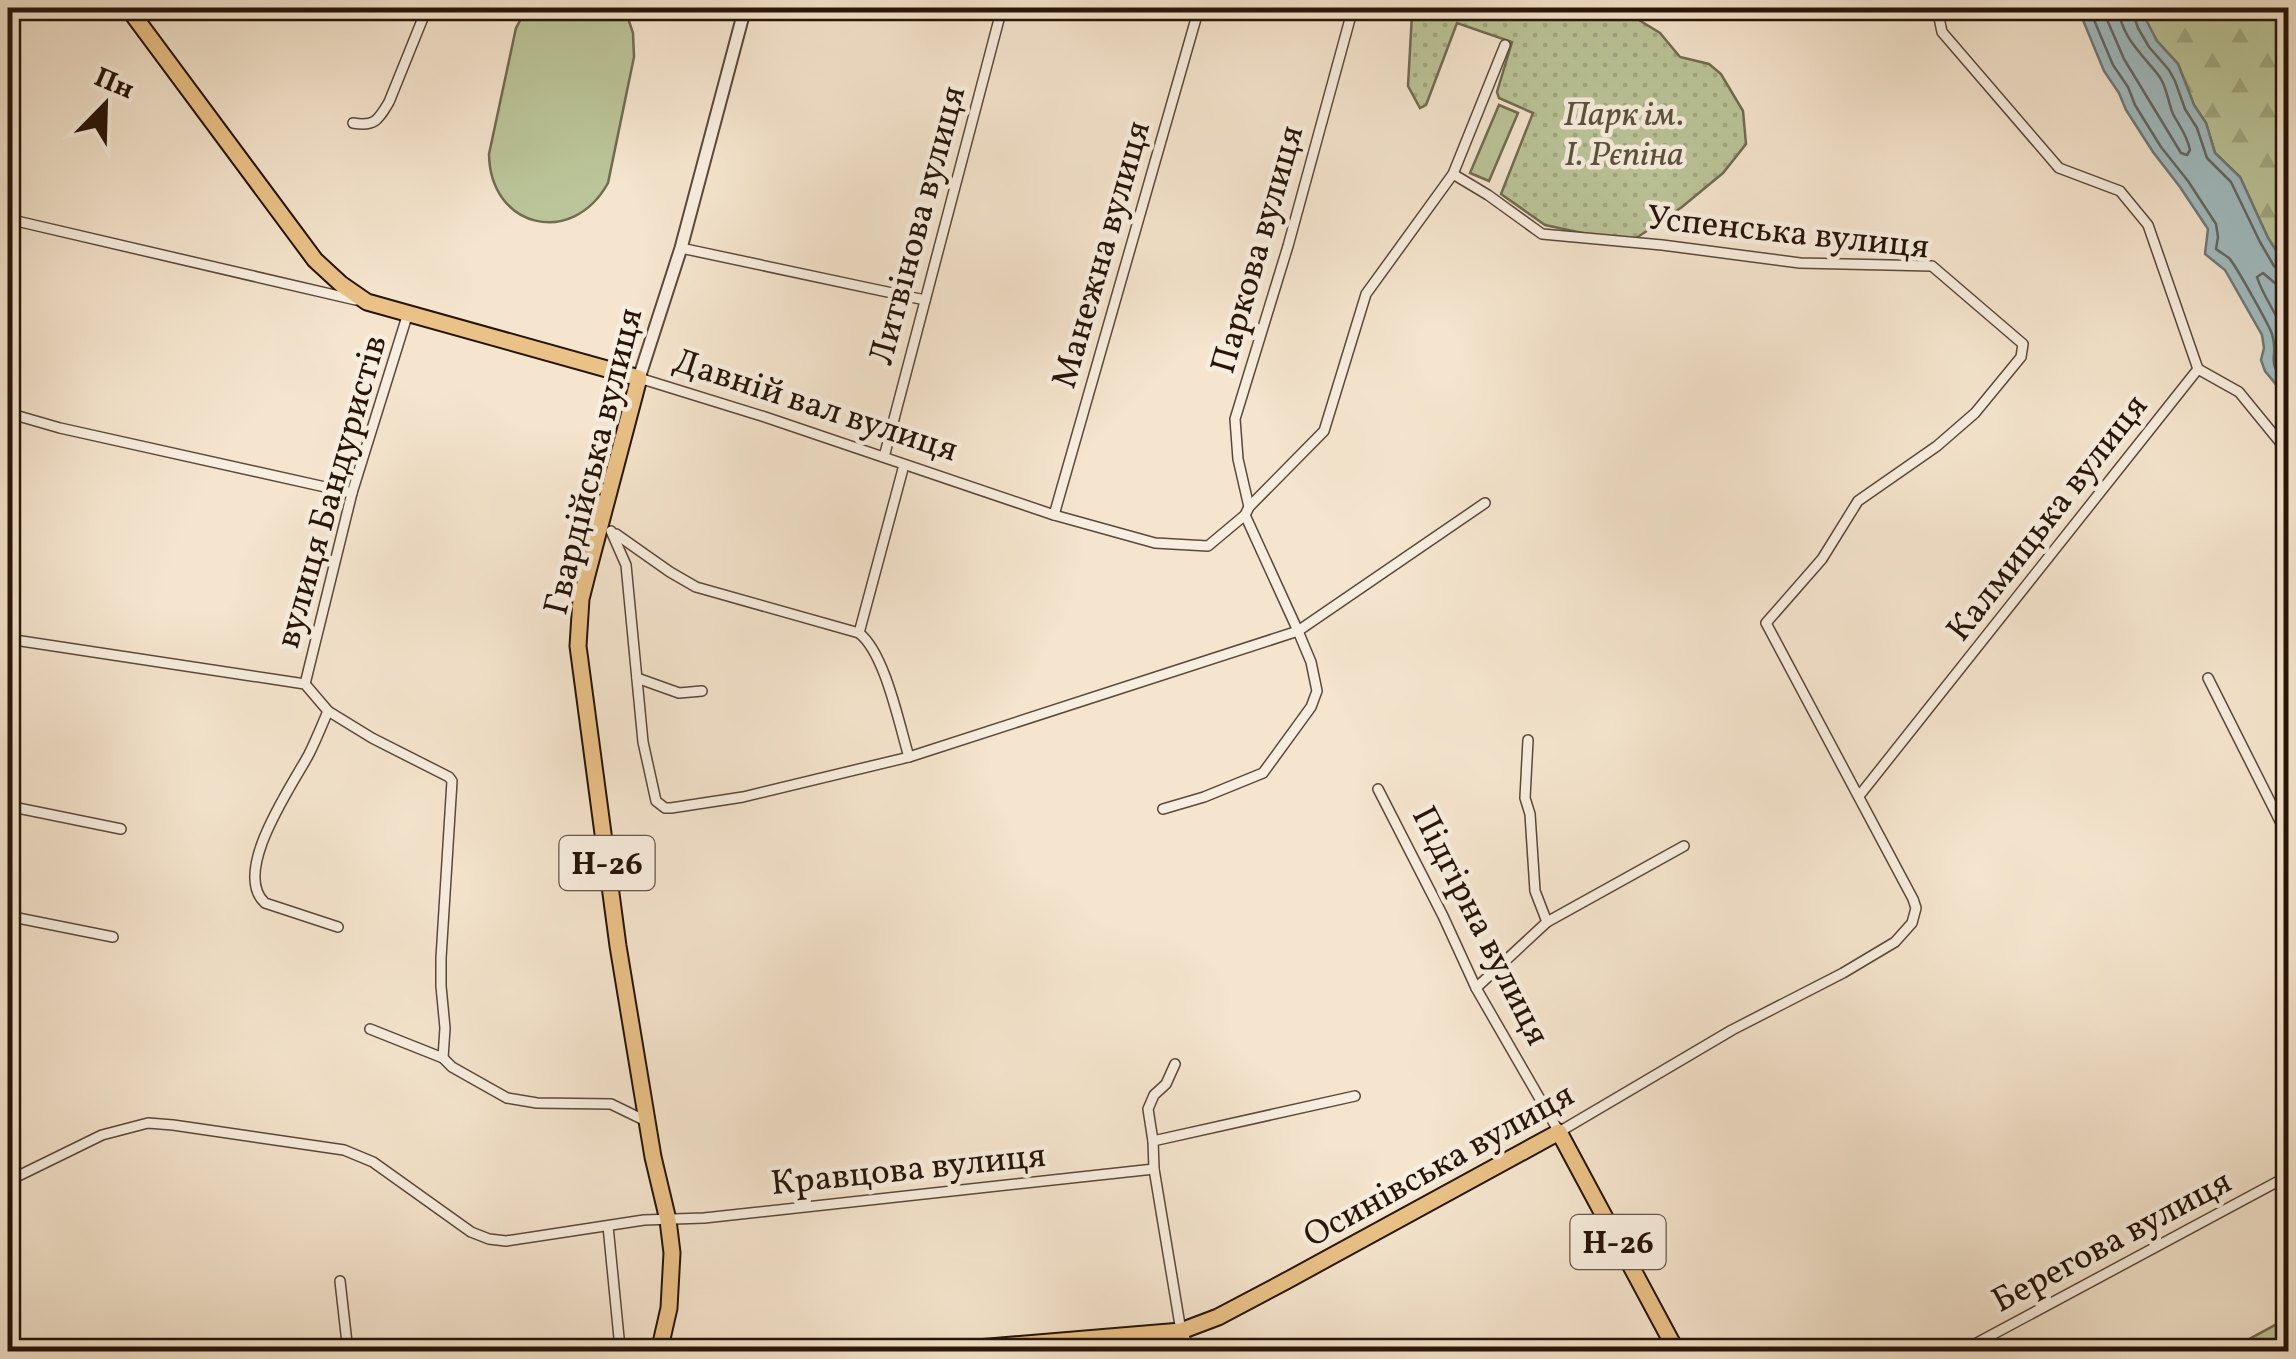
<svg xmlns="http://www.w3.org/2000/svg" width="2296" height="1359" viewBox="0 0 2296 1359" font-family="Vollkorn,serif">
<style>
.grass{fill:#bbc599;stroke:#706c50;stroke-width:2.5}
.forest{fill:url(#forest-firs);stroke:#706c50;stroke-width:2.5}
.park{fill:url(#park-dots);stroke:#706c50;stroke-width:2.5}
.water{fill:#a0bdc2;stroke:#6f7978;stroke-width:2.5}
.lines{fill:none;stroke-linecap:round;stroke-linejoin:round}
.shore{stroke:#636865;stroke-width:2.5}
.minor-casing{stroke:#5a483a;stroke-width:12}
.tertiary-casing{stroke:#5a483a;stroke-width:15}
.primary-casing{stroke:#261408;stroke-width:19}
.minor{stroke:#f8eedf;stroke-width:9}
.tertiary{stroke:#f8eedf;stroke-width:11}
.primary{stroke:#eac287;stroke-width:15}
.labels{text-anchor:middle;stroke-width:9;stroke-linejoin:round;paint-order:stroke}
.shield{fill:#f8eedf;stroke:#655548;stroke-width:2.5}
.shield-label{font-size:32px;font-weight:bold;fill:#261408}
.park-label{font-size:35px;font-style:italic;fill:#5a523b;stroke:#f8eedf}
.street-label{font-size:35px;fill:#261408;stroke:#f8eedf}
</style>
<defs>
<pattern id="forest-firs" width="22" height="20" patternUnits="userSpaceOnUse" patternTransform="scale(2.5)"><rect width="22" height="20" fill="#bbc599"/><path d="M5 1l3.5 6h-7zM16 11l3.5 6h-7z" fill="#a1a882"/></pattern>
<pattern id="park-dots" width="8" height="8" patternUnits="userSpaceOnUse" patternTransform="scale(2.5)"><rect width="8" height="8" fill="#bbc599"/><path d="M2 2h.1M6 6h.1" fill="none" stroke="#a1a882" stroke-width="1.8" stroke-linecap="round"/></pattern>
</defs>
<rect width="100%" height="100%" fill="#f5e5ce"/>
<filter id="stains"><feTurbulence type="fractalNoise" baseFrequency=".002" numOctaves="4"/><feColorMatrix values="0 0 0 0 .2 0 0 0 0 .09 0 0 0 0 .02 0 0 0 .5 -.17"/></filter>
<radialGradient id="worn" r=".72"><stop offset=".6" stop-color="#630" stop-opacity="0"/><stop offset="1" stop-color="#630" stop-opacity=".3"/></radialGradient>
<!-- grass -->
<g class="grass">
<path d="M 527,8 L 620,8 L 629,21 L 633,33 L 634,57 L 608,183 C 572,248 490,228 489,154 L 516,28 Z"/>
<polygon points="1499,105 1518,113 1489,181 1470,173"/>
</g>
<!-- forest -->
<g class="forest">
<polygon points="2140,8 2288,8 2288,269 2268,238 2240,177 2215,153 2206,123 2194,105 2178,64 2157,41 2146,23"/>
<polygon points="2288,1318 2288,1351 2227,1351"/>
</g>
<!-- park -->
<polygon class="park" points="1385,8 1636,8 1639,20 1660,33 1680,57 1709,64 1721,74 1743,111 1746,144 1723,173 1682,207 1629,243 1545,225 1501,194 1533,113 1499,98 1497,92 1512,42 1457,23 1426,105 1420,108 1408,86 1412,14"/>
<!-- water -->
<polygon class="water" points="2078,8 2140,8 2157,41 2178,64 2194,105 2206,123 2215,153 2240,177 2268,238 2288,269 2288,399 2265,371 2261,360 2264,348 2262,335 2225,270 2205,254 2208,229 2180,187 2153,152 2126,110 2119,93 2104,71"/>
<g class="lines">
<!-- shore -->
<g class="shore">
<path d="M 2089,8 L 2113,65 L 2128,87 L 2135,105 L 2161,147 L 2188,181 L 2216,224 L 2218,237 L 2216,249 C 2220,252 2225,255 2229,258 C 2235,264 2269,325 2272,334 C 2280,359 2263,361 2288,383"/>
<path d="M 2102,8 L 2124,59 L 2181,153 L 2187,155 L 2190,150 C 2187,135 2180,127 2173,114 C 2168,102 2167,87 2159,76 C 2143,55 2120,36 2119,8"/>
<polyline points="2131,8 2138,28 2149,47 2169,70 2175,81 2185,109 2197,128 2207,158 2231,182 2260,242 2274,266 2281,272 2288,273"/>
<path d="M 2288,286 L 2276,284 L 2263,273 L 2257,277 C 2266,306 2291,327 2285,360 L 2288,366"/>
</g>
<defs>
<g id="minor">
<polyline points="1937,8 1942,32 2059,168 2120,191 2148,225 2198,369"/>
<path d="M 353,123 C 375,127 378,120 389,102 L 427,8"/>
<polyline points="8,219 356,300"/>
<polyline points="681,248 925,300"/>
<polyline points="2198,369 2239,392 2288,452"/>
<polyline points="639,378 765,417 1054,515 1155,543 1208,546 1245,515 1249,507 1324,431 1366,294 1453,174 1505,45"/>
<polyline points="8,413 60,428 352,493"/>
<polyline points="884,457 1002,8"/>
<polyline points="1249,507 1238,459 1235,419 1288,246 1353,8"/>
<polyline points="1054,515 1199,8"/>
<polyline points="611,531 626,565 643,742 656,801 665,808 671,808 743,797 909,757 1298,631 1485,503"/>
<path d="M 616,534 L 670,572 L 696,587 L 859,633 C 885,653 899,724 909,757"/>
<polyline points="859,633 904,465"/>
<polyline points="8,639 305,684 328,711 372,738 449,777 452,781 441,958 441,986 445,1028 443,1058"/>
<polyline points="637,678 679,693 702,691"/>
<polyline points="2208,678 2288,837"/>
<polyline points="305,684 352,493 408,313"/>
<path d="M 328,711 C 322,725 316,740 309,754 C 292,786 231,872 265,903 L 338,927"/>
<polyline points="1528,740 1525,798 1530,814 1535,891 1547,922"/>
<polyline points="1378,789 1443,916 1476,988 1559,1132 1732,1030 1843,973 1895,942 1912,923 1916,908 1913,899 1766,623 1822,559 1858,501 1937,446 1975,413 2021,357 2023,344 1932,266 1800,263 1662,245 1542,234 1488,195 1453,174"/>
<polyline points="1859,796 2198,369"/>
<polyline points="8,806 121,829"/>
<polyline points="1163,809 1204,797 1263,773 1311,707 1317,691 1311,662 1298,631 1245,515"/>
<polyline points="8,916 113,937"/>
<polyline points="1476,988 1547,922 1684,846"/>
<polyline points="370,1029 443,1058 452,1067 507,1098 537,1103 611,1104 646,1121"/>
<polyline points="1175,1064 1166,1084 1154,1095 1148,1109 1153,1141 1154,1169 1181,1331 1192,1352"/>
<polyline points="1153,1141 1355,1096"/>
<polyline points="8,1181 102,1135 148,1123 173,1125 344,1150 373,1162 471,1232 489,1239 506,1241 644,1220 704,1218 1154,1169"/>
<polyline points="608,1226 620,1348 623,1352"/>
<polyline points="340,1281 348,1352"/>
<polyline points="1960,1352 2288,1176"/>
</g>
<polyline id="tertiary" points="639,378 681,248 745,8"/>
<g id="primary">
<polyline points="128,8 315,260 341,284 367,302 639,378 587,575 581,599 578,646 618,946 653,1157 668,1220 672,1253 669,1308 659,1352"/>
<polyline points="929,1352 1181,1331 1218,1317 1286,1281 1559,1132 1677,1352"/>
</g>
</defs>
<!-- minor casing -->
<use href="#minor" class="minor-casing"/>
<!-- tertiary casing -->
<use href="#tertiary" class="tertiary-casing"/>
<!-- primary casing -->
<use href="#primary" class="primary-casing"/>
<!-- minor -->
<use href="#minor" class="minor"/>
<!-- tertiary -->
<use href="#tertiary" class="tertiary"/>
<!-- primary -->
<use href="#primary" class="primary"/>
</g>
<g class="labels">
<!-- shield labels -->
<g class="shield">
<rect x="559.5" y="836" width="95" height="54" rx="8"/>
<rect x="1570.5" y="1215" width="95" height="54" rx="8"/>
</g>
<g class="shield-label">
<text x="607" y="874">Н-26</text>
<text x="1618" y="1253">Н-26</text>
</g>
<!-- park labels -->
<g class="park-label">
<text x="1624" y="125">Парк ім.<tspan x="1624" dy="40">І. Рєпіна</tspan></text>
</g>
<!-- street labels -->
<g class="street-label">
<text transform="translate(916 225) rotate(-75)" y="12">Литвінова вулиця</text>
<text transform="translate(1788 231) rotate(6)" y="12">Успенська вулиця</text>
<text transform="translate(1256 249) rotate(-74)" y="12">Паркова вулиця</text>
<text transform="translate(1100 254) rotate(-74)" y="12">Манежна вулиця</text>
<text transform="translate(816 404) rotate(18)" y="12">Давній вал вулиця</text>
<text transform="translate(592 461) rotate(-76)" y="12">Гвардійська вулиця</text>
<text transform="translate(330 491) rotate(-74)" y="12">вулиця Бандуристів</text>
<text transform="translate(2046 517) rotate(-52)" y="12">Калмицька вулиця</text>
<text transform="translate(1482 925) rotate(63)" y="12">Підгірна вулиця</text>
<text transform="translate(1438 1164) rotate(-29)" y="12">Осинівська вулиця</text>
<text transform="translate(908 1168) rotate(-6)" y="12">Кравцова вулиця</text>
<text transform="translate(2111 1240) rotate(-28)" y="12">Берегова вулиця</text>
</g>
</g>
<!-- margin -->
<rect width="2296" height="1359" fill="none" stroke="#f5e5ce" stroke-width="40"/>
<rect x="10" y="10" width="2276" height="1339" fill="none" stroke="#261408" stroke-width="5"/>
<rect x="20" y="20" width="2256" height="1319" fill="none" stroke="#261408" stroke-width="2.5"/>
<!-- north arrow -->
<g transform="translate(105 105) rotate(23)" stroke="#f8eedf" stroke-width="8" paint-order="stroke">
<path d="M0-8L18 38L0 25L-18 38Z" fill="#261408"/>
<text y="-15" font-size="28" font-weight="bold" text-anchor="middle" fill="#261408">Пн</text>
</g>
<rect width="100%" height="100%" filter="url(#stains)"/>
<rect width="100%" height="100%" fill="url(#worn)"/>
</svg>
